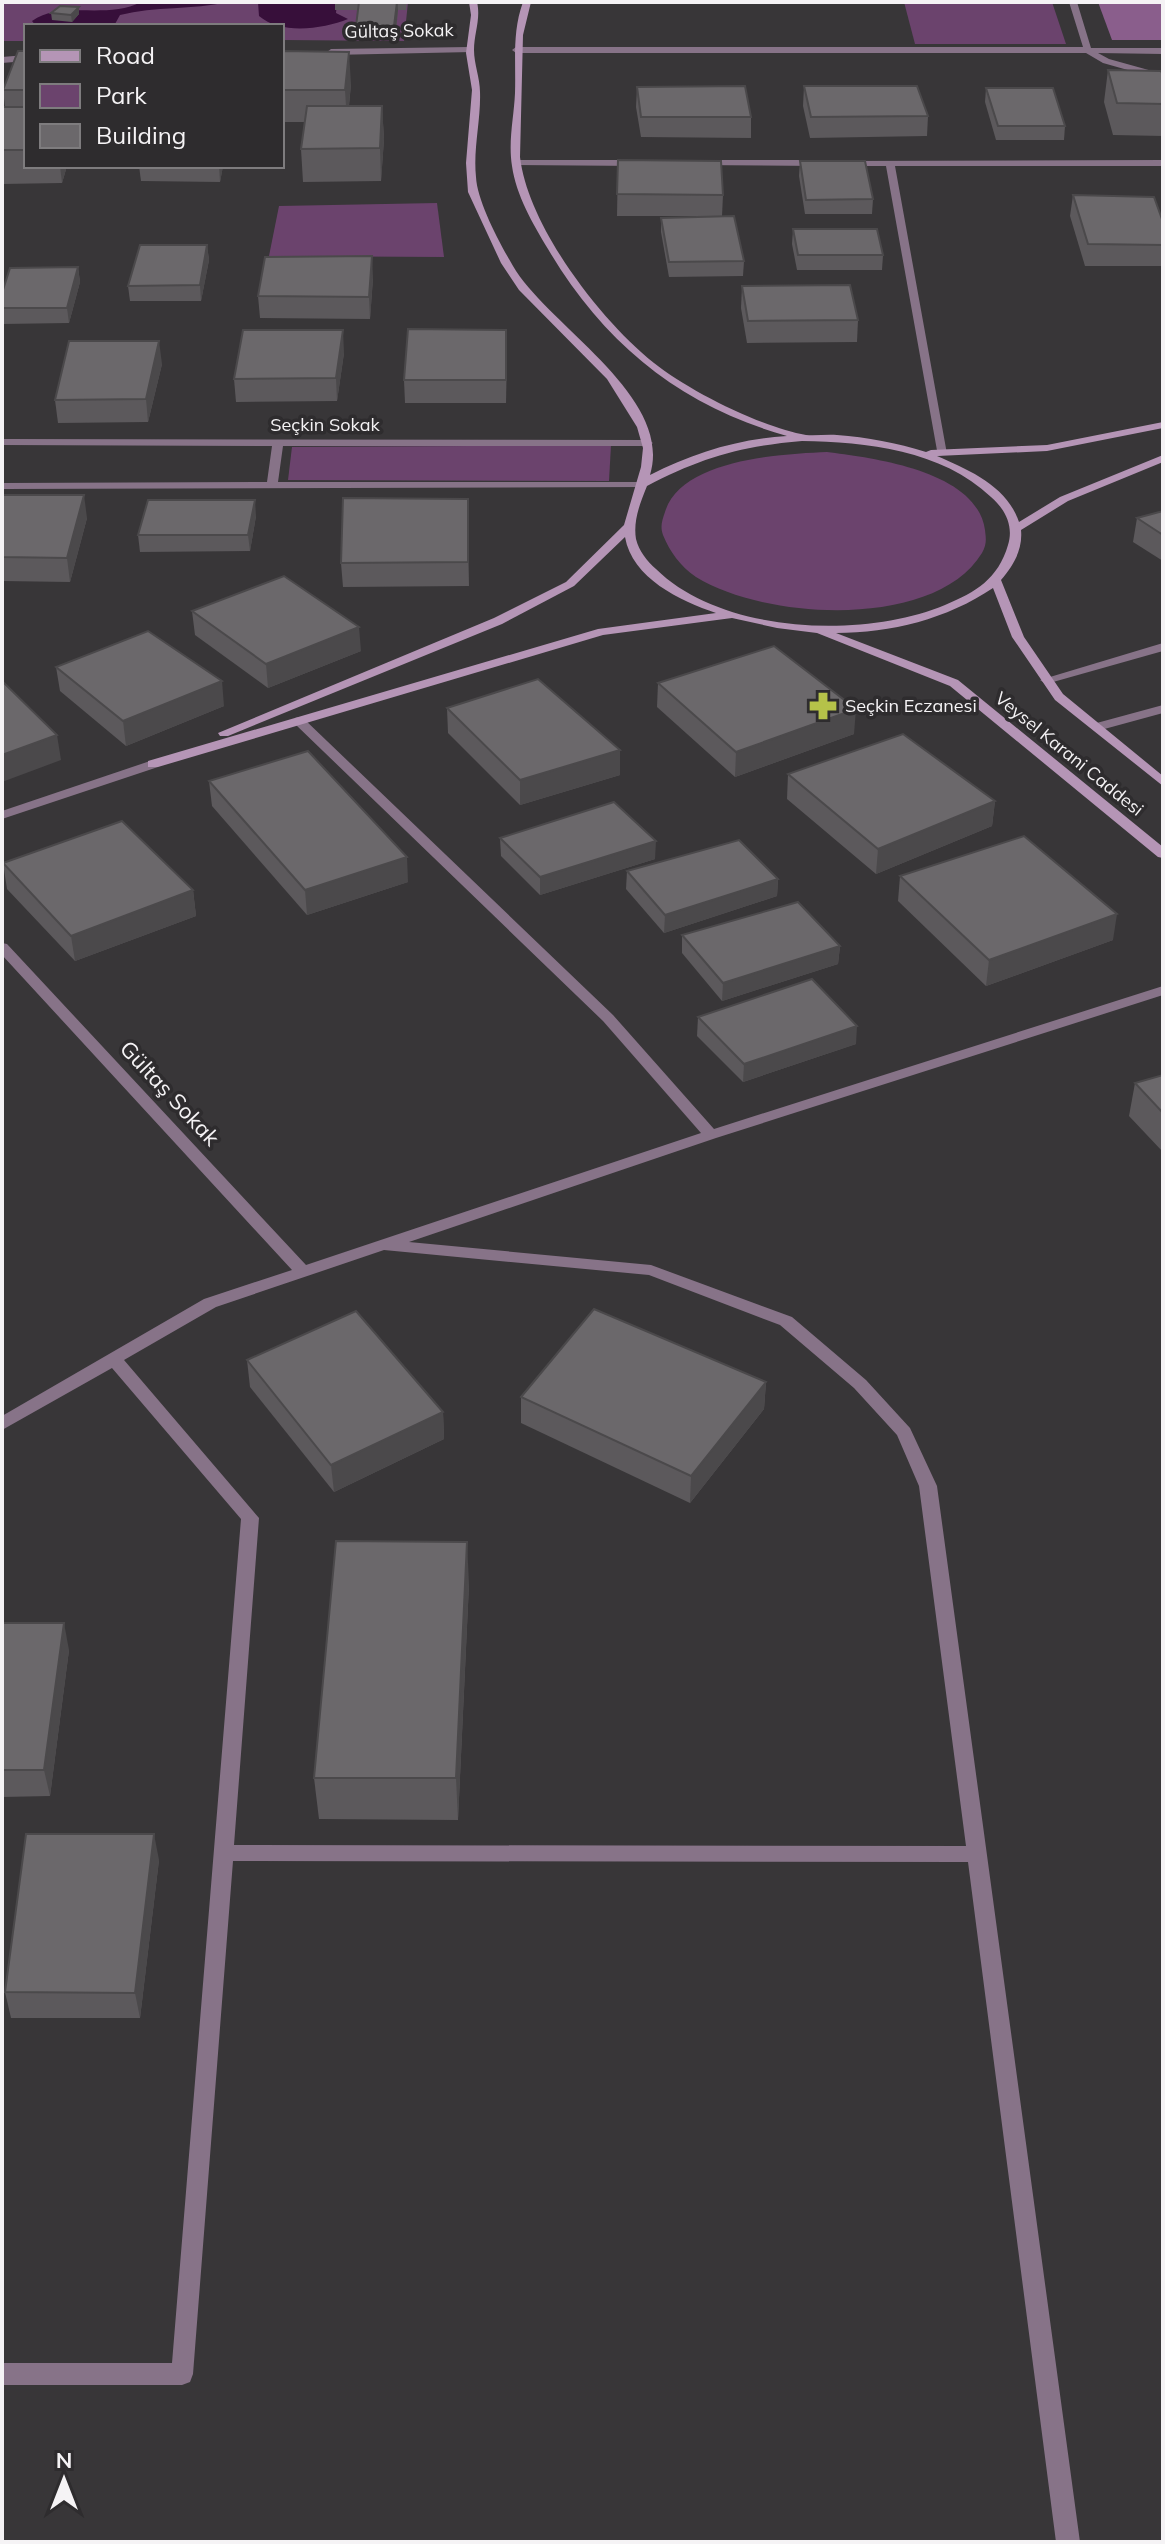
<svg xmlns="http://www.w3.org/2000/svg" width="1165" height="2544" viewBox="0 0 1165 2544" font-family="Mulish,sans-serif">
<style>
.green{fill:#6b436d}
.forest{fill:#8a5e8c}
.water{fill:#370f3a}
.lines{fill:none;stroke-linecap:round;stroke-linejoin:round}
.minor{fill:#877388;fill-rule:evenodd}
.secondary{fill:#b595b6;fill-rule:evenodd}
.wall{fill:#5c595c}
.shaded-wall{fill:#4b494b}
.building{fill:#6b686b;stroke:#4b494b;stroke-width:2}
.labels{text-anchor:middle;stroke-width:7;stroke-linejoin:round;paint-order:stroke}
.far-street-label{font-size:18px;fill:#f5f3f5;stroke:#2e2c2e}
.far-poi-label{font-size:18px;fill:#f5f3f5;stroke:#2e2c2e;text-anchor:start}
.street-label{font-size:22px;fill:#f5f3f5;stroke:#2e2c2e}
</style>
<rect width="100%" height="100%" fill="#383638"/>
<!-- green -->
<g class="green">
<polygon points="2,2 408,2 404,41 282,40 282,26 26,26 26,41 2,41"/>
<polygon points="904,2 1052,2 1066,44 915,44"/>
<polygon points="437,203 444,257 269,256 279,206"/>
<polygon points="611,445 609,481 288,480 292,447"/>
<path d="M 827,452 C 874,458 977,471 985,530 C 986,539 987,544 982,553 C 935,630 765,620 696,577 C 680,566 670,552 663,535 C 660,526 662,521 665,512 C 681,459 782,454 827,452 Z"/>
</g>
<!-- forest -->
<polygon class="forest" points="1098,2 1163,2 1163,40 1112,40"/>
<!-- water -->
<g class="water">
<path d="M 141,2 L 228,2 C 192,10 155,6 120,15 L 115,24 L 106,26 L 36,26 L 32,21 C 61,0 108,20 141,2 Z"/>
<path d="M 258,2 L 337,2 L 336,13 L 348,19 C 323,29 281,35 259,16 Z"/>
</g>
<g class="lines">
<!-- minor -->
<g class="minor">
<polygon points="1069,2 1077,2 1091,48 1163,48 1163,54 1098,53 1109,59 1163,74 1163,80 1103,63 1086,53 516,53 512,50 516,47 1083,47"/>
<polygon points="469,47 472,48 472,52 331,55 327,52 331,49"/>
<polygon points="26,55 26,61 2,63 2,57"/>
<polygon points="517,160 640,160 645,163 640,166 514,165 512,163"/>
<polygon points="699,160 820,160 825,163 820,166 696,165 694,163"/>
<polygon points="1163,160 1163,166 895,166 947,454 938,456 886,166 847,166 842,163 844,161"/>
<polygon points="2,439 648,440 653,443 648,446 283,446 278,482 646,482 648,484 642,487 2,489 2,483 267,482 272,446 2,445"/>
<polygon points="1163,643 1163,651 1046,684 1040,680"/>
<polygon points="1163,705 1163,713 1097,731 1091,727 1093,724"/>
<path d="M 299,717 L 303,718 L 613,1015 L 714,1129 L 1163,986 L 1163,995 L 716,1138 L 409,1242 L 651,1265 L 792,1317 L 866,1380 L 910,1428 L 937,1486 L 1080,2542 L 1056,2542 L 968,1862 L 233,1861 L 193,2374 L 190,2382 L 182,2385 L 2,2385 L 2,2363 L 172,2363 L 241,1519 L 112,1368 L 2,1430 L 2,1416 L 204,1299 L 292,1270 L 2,955 L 2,943 L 7,944 L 306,1265 L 701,1133 L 603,1021 L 295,724 L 295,718 ZM 384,1250 L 649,1275 L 780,1325 L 854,1388 L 897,1435 L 919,1486 L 966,1846 L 234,1845 L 259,1518 L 124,1360 L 216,1307 Z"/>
<polygon points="153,760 158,761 158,767 2,819 2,811"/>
</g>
<!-- secondary -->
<path class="secondary" d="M 469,2 L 477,2 C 481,19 474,33 474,50 C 474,64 480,78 480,92 C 481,120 473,148 476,177 C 477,201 500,244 513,266 C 548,326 674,396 650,475 C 693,453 738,439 787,436 C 681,406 604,344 548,249 C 533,224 516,195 512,166 C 508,141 514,117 515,93 C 516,61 512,32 523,2 L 531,2 L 523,35 L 520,157 C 528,226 600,320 654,363 C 689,391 763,428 806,435 C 816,436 827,434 837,435 C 867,437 897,443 926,452 L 931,450 L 1047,445 L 1163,422 L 1163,428 L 1047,451 L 937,456 C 969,470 1007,486 1019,522 L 1060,497 L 1163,455 L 1163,462 L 1068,501 L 1021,530 C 1023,550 1013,566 1001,580 L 1024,637 L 1063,694 L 1163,776 L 1163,786 L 1055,700 L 1012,637 L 993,588 C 947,619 891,633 836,633 L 958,680 L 1163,847 L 1163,858 L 1158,857 L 950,686 L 817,633 L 777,628 L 732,618 L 603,635 L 158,767 L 148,767 L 148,761 L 598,629 L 716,613 C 680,601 632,578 625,537 L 574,586 L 502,624 L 228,736 L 220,736 L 218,733 L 494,618 L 566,582 L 624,525 L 641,467 L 643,448 L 637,427 L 607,379 L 519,290 L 501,263 L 468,192 L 466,163 L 472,90 L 466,53 L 471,15 ZM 802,441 C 866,442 942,450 991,497 C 1005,509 1014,526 1008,545 C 998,579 976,592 945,605 C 863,639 722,634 656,569 C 647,561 639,551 636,539 C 633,521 640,503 647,486 C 700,458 742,446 802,441 Z"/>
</g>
<!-- wall -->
<g class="wall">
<polygon points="335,2 407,2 406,10 398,10 395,40 356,40 356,26 358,10 335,10"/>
<polygon points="51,13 79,14 72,22 52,20"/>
<polygon points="26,51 26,166 67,166 62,183 2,184 2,107 5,107 3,90"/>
<polygon points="282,51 351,84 349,106 382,106 384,139 381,181 303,182 301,149 305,122 282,122"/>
<polygon points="1108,70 1163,75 1163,136 1113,135 1104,102"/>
<polygon points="804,86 928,116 927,136 810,138 803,106"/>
<polygon points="637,87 751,117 751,138 641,137 636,107"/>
<polygon points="986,88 1065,126 1064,140 996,140 985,102"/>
<polygon points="618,160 723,195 722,216 617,216"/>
<polygon points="800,161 873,199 872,214 805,214 799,176"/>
<polygon points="139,166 223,166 220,182 141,181"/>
<polygon points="1073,195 1163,222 1163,266 1085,266 1070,216"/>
<polygon points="661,218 744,261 743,276 669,277 661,232"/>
<polygon points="793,229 883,255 882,270 797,270 792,244"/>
<polygon points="207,245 209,260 201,301 130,301 128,286"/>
<polygon points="78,267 80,282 69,323 2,324 2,293"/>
<polygon points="373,278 370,319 260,318 258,296"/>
<polygon points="742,286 858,320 857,342 747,343 741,308"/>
<polygon points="507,352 506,403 405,403 404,380"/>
<polygon points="344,353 337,401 236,402 234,379"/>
<polygon points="162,364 148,422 58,423 55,400"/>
<polygon points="2,495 87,518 70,582 2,581"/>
<polygon points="1163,511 1163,561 1133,542 1137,518"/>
<polygon points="256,516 250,551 140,552 138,535"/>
<polygon points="469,522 469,586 343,587 341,563"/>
<polygon points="192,611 361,651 268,688 195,635"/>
<polygon points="56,667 224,706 126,746 60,691"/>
<polygon points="658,683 854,734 735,777 657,707"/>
<polygon points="447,708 620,775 520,805 448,733"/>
<polygon points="788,774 995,801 992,826 876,874 787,799"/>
<polygon points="209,781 408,882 307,915 212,806"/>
<polygon points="500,838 655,859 540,895 501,856"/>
<polygon points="3,863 193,890 196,916 75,961 7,889"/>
<polygon points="627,871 778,879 777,896 664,933 626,889"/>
<polygon points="900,876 1113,940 986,986 898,901"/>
<polygon points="682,935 840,946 838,964 722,1001 682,953"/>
<polygon points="698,1017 856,1044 743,1082 697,1036"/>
<polygon points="1163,1075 1163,1152 1129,1116 1135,1083"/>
<polygon points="247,1360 443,1412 444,1439 334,1492 250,1387"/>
<polygon points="766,1382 764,1409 690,1503 521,1423 521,1397"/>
<polygon points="469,1584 458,1820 319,1819 314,1778"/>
<polygon points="2,1623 69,1650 50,1796 2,1797"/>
<polygon points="159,1860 140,2018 11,2018 5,1992"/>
</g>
<!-- shaded-wall -->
<g class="shaded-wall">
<polygon points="397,2 398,10 395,40 394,26"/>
<polygon points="79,7 79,14 72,22 71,15"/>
<polygon points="349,52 351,84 347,122 345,90"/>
<polygon points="382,106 384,139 381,181 380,148"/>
<polygon points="60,166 67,166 62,183"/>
<polygon points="219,166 223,166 220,182"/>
<polygon points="207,245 209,260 201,301 200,285"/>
<polygon points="372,256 373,278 370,319 369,297"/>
<polygon points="78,267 80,282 69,323 67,308"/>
<polygon points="343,330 344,353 337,401 336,378"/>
<polygon points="159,341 162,364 148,422 146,399"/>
<polygon points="84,495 87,518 70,582 67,558"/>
<polygon points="468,499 469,522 469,586 468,562"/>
<polygon points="255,500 256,516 250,551 248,535"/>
<polygon points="359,627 361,651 268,688 266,664"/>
<polygon points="222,681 224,706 126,746 123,721"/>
<polygon points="856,709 854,734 735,777 736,752"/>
<polygon points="57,735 61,760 2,782 2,755"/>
<polygon points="620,750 620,775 520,805 520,780"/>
<polygon points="995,801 992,826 876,874 878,849"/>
<polygon points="656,841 655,859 540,895 540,877"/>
<polygon points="407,857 408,882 307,915 305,890"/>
<polygon points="778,879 777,896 664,933 665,915"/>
<polygon points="193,890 196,916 75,961 71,936"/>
<polygon points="1117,914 1113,940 986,986 989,960"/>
<polygon points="840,946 838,964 722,1001 723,983"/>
<polygon points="857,1026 856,1044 743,1082 744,1064"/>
<polygon points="766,1382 764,1409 690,1503 691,1476"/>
<polygon points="443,1412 444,1439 334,1492 331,1465"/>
<polygon points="467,1542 469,1584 458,1820 456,1778"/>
<polygon points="64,1623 69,1650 50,1796 44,1770"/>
<polygon points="154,1834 159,1860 140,2018 135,1993"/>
</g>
<!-- building -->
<g class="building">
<polygon points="359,2 397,2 394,26 356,26"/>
<polygon points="60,6 79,7 71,15 51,13"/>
<polygon points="18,51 26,51 26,90 3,90"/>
<polygon points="282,51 349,52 345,90 282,90"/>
<polygon points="1108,70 1161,71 1163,75 1163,104 1117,103"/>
<polygon points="745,86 751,117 641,117 637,87"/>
<polygon points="804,86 917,86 928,116 811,117"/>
<polygon points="986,88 1053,88 1065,126 998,126"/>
<polygon points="307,106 382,106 380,148 301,149"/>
<rect x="2" y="107" width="24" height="43"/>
<polygon points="618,160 721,161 723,195 617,194"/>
<polygon points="800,161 865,161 873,199 806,200"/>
<polygon points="1073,195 1154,197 1163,222 1163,245 1088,244"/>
<polygon points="734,216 744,261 669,262 661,218"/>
<polygon points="793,229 877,229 883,255 798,255"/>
<polygon points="140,245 207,245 200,285 128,286"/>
<polygon points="372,256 369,297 258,296 265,257"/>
<polygon points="78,267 67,308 2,308 2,293 10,268"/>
<polygon points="850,285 858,320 748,321 742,286"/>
<polygon points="408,329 506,330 506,380 404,380"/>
<polygon points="243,330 343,330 336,378 234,379"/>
<polygon points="69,341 159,341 146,399 55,400"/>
<polygon points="2,495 84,495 67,558 2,557"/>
<polygon points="343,498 468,499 468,562 341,563"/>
<polygon points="148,500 255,500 248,535 138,535"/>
<polygon points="1163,511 1163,535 1137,518"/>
<polygon points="284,576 359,627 266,664 192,611"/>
<polygon points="148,631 222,681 123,721 56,667"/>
<polygon points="774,646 856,709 736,752 658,683"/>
<polygon points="538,679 620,750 520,780 447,708"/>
<polygon points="2,681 57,735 2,755"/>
<polygon points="903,734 995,801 878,849 788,774"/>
<polygon points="308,751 407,857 305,890 209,781"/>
<polygon points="614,802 656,841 540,877 500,838"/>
<polygon points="122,821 193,890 71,936 3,863"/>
<polygon points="1024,836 1117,914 989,960 900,876"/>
<polygon points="739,840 778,879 665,915 627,871"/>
<polygon points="798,902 840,946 723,983 682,935"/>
<polygon points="812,979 857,1026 744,1064 698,1017"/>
<polygon points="1163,1075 1163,1113 1135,1083"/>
<polygon points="594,1309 766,1382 691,1476 521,1397"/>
<polygon points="356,1311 443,1412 331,1465 247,1360"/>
<polygon points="336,1541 467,1542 456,1778 314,1778"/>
<polygon points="2,1623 64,1623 44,1770 2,1770"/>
<polygon points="26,1834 154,1834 135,1993 5,1992"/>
</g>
<!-- icons -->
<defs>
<symbol id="pharmacy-bare" viewBox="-9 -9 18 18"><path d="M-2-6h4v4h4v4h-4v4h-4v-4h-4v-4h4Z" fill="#b5c249" stroke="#2e2c2e" stroke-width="2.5" paint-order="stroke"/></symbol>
</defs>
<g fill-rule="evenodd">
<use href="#pharmacy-bare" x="803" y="686" width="40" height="40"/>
</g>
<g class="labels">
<!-- far-street labels -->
<g class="far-street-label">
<text transform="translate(399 31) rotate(-1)" y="6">Gültaş Sokak</text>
<text x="325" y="431">Seçkin Sokak</text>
<text transform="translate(1069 754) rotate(39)" y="6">Veysel Karani Caddesi</text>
</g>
<!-- far-poi labels -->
<g class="far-poi-label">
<text x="845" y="712">Seçkin Eczanesi</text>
</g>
<!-- street labels -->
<g class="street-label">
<text transform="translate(170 1093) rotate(47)" y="8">Gültaş Sokak</text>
</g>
</g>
<!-- border -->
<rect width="1165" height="2544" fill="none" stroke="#f5f3f5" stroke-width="8"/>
<!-- legend -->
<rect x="24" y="24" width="260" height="144" fill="#2e2c2e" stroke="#7e7c7e" stroke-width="2"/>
<rect x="40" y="50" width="40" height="12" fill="#b595b6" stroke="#7e7c7e" stroke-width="2"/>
<text x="96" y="64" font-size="24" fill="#f5f3f5">Road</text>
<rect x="40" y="84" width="40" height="24" fill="#6b436d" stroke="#7e7c7e" stroke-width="2"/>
<text x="96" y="104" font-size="24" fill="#f5f3f5">Park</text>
<rect x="40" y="124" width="40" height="24" fill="#6b686b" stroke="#7e7c7e" stroke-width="2"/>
<text x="96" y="144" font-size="24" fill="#f5f3f5">Building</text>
<!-- north arrow -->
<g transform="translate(64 2480)" stroke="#2e2c2e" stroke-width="6" paint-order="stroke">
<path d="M0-6L14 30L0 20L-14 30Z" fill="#f5f3f5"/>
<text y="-12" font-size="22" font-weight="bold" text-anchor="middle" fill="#f5f3f5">N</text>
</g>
</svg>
